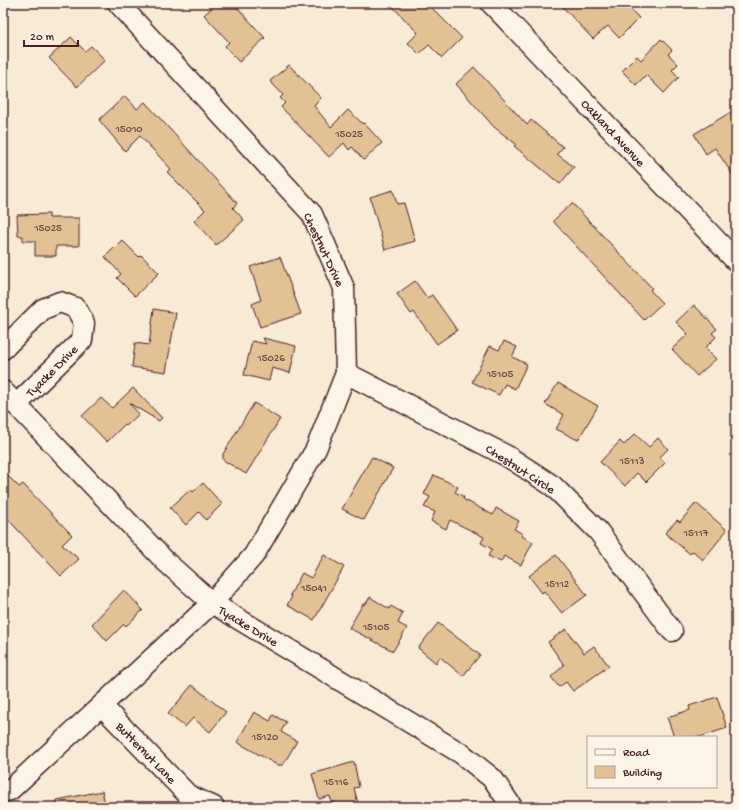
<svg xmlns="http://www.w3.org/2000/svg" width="739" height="810" viewBox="0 0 739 810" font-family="'Gochi Hand',sans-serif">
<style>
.building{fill:#e2c295;stroke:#4a1f2b}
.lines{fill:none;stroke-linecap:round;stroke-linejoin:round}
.street-casing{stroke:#4a1f2b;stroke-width:23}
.street{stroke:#fcf5e5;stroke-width:20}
.labels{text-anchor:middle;stroke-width:3;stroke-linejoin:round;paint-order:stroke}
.number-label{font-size:11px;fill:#704846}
.street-label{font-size:13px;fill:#4a1f2b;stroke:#fcf5e5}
</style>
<rect width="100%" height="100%" fill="#f7ebd5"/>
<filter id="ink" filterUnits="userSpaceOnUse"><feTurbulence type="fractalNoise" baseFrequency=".025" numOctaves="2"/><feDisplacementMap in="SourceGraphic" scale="8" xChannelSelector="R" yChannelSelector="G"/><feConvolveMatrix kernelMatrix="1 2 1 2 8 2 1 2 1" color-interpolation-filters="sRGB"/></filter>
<g filter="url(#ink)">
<!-- building -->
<g class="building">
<polygon points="217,3 233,3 265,38 239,62 225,46 229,42 204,15"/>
<polygon points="389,3 427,3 462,38 442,58 429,45 419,54 408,43 418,33"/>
<polygon points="559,3 625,3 639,18 619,38 608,26 593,39"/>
<polygon points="71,37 85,51 91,46 105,60 77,87 49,58"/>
<polygon points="661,39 672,50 668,54 678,64 672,70 679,77 664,93 646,75 636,85 622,71 637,56 641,60"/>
<polygon points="289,65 321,98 314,106 331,127 348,110 363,124 364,123 382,143 364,160 352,147 349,150 344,143 329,157 281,107 285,103 280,98 283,95 270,81"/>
<polygon points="474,67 527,125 531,120 563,147 557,154 574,167 560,184 514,146 516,144 494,127 456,84"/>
<polygon points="125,96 137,109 145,102 237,203 233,208 244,220 216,245 194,221 205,210 167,172 171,169 140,136 125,151 99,120"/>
<polygon points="731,112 736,120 736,180 715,148 706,154 694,134"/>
<polygon points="393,190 397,204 404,203 415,241 385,250 370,197"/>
<polygon points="572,203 652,288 650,290 662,303 644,320 553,221"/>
<polygon points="49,214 49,218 79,218 79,246 56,246 56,256 35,256 35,241 23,241 23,236 18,236 17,215"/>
<polygon points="122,240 139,257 141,255 159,273 135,296 117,278 121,274 105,257"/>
<polygon points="280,257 301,314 260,327 252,304 261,300 250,267"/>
<polygon points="415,281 427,298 432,295 457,330 437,344 414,312 411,314 397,294"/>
<polygon points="694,305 717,329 712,333 716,337 705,348 716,359 697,376 672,349 688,334 676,322"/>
<polygon points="154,309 176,313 166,372 132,367 135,343 149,345"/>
<polygon points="263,338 296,346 290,373 272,368 269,381 244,375 252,341 266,344"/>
<polygon points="504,341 517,347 512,357 527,364 515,389 505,384 499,395 472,382 490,346 499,350"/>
<polygon points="558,383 598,406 578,440 556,429 564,415 545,404"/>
<polygon points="133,388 162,418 159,421 129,403 139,414 126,426 125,424 107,442 82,416 101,398 112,408"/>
<polygon points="254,403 280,419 246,474 223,460 223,454"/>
<polygon points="635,434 649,447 658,438 668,449 660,457 665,463 646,482 637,473 625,486 600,462 620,441 624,445"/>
<polygon points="372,457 393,468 364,520 342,509"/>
<polygon points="3,471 19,487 23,484 72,535 62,545 79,559 61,576 3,514"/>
<polygon points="434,475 458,487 455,492 464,497 463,499 493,515 496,508 519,521 514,529 523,534 521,536 533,542 521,565 504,556 501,562 488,556 492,549 481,543 484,537 450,520 446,529 431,521 435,512 424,507 430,497 424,494"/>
<polygon points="203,483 222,504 206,520 199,512 186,525 170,508 191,489 193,492"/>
<polygon points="696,503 727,530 703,560 693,551 690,554 665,533 677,520 680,522"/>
<polygon points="324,555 344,567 314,620 287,605 292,597 290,595 302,573 311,578"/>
<polygon points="556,555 587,595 562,613 544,591 542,593 529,576"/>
<polygon points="124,590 143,610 126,626 124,624 107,641 92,624"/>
<polygon points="370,597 389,609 391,606 403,613 398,623 407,628 393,651 349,628 363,604 365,605"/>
<polygon points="438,623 480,655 463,676 440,657 436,663 418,648"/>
<polygon points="566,629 584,653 594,646 609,666 573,691 566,682 559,687 551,677 564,665 548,642"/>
<polygon points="192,685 226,712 210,732 193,718 185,727 168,714"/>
<polygon points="717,697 727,728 700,737 674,737 667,717 690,710 689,706"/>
<polygon points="254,712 270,721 273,715 286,722 281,732 297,741 283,765 277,765 237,742"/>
<polygon points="354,762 359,787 354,788 359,807 336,807 335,802 332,803 330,796 319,799 312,774"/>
<polygon points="102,791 106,807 57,807 57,800"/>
</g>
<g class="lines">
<defs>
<g id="street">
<polyline points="491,3 736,261"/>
<polyline points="3,349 43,309 60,302 76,308 84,323 82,340 16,405"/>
<polyline points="346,373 507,456 553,486 598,531 672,631"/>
<polyline points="3,391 166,562 212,603 462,754 493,779 512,807"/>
<polyline points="102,706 188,795 214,807"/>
<polyline points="3,792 10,790 212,603 254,555 316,449 346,373 344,288 312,214 118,3"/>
</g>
</defs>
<!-- street casing -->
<use href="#street" class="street-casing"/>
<!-- street -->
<use href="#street" class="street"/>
</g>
</g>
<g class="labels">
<!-- number labels -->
<g class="number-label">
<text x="129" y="132">15010</text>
<text x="349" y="137">15025</text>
<text x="48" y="231">15025</text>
<text x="271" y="361">15026</text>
<text x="500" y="377">15105</text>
<text x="632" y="464">15113</text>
<text x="696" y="536">15117</text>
<text x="557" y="587">15112</text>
<text x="314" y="591">15041</text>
<text x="376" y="630">15105</text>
<text x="265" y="740">15120</text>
<text x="336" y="785">15116</text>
</g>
<!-- street labels -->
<g class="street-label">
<text transform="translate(614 132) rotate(47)" y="5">Oakland Avenue</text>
<text transform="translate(325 249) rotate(65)" y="5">Chestnut Drive</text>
<text transform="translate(51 370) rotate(-45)" y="5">Tyacke Drive</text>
<text transform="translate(521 468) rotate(33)" y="5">Chestnut Circle</text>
<text transform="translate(249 625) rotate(31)" y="5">Tyacke Drive</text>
<text transform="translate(147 752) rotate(46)" y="5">Butternut Lane</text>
</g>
</g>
<!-- margin -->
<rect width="739" height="810" fill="none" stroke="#fcf5e5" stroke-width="16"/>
<rect x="8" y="8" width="723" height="794" fill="none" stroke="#4a1f2b" stroke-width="1.5" filter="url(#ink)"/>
<!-- legend -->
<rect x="587" y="736" width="130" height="52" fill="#fcf5e5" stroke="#b59f9b"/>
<rect x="595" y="749" width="20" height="6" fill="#fcf5e5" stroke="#b59f9b"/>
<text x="623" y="756" font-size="12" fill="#4a1f2b">Road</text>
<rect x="595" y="766" width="20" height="12" fill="#e2c295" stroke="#b59f9b"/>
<text x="623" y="776" font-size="12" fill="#4a1f2b">Building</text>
<!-- scale -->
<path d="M24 40v6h54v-6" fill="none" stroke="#4a1f2b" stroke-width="2"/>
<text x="30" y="40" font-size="12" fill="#4a1f2b" stroke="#fcf5e5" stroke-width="3" paint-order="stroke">20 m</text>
</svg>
